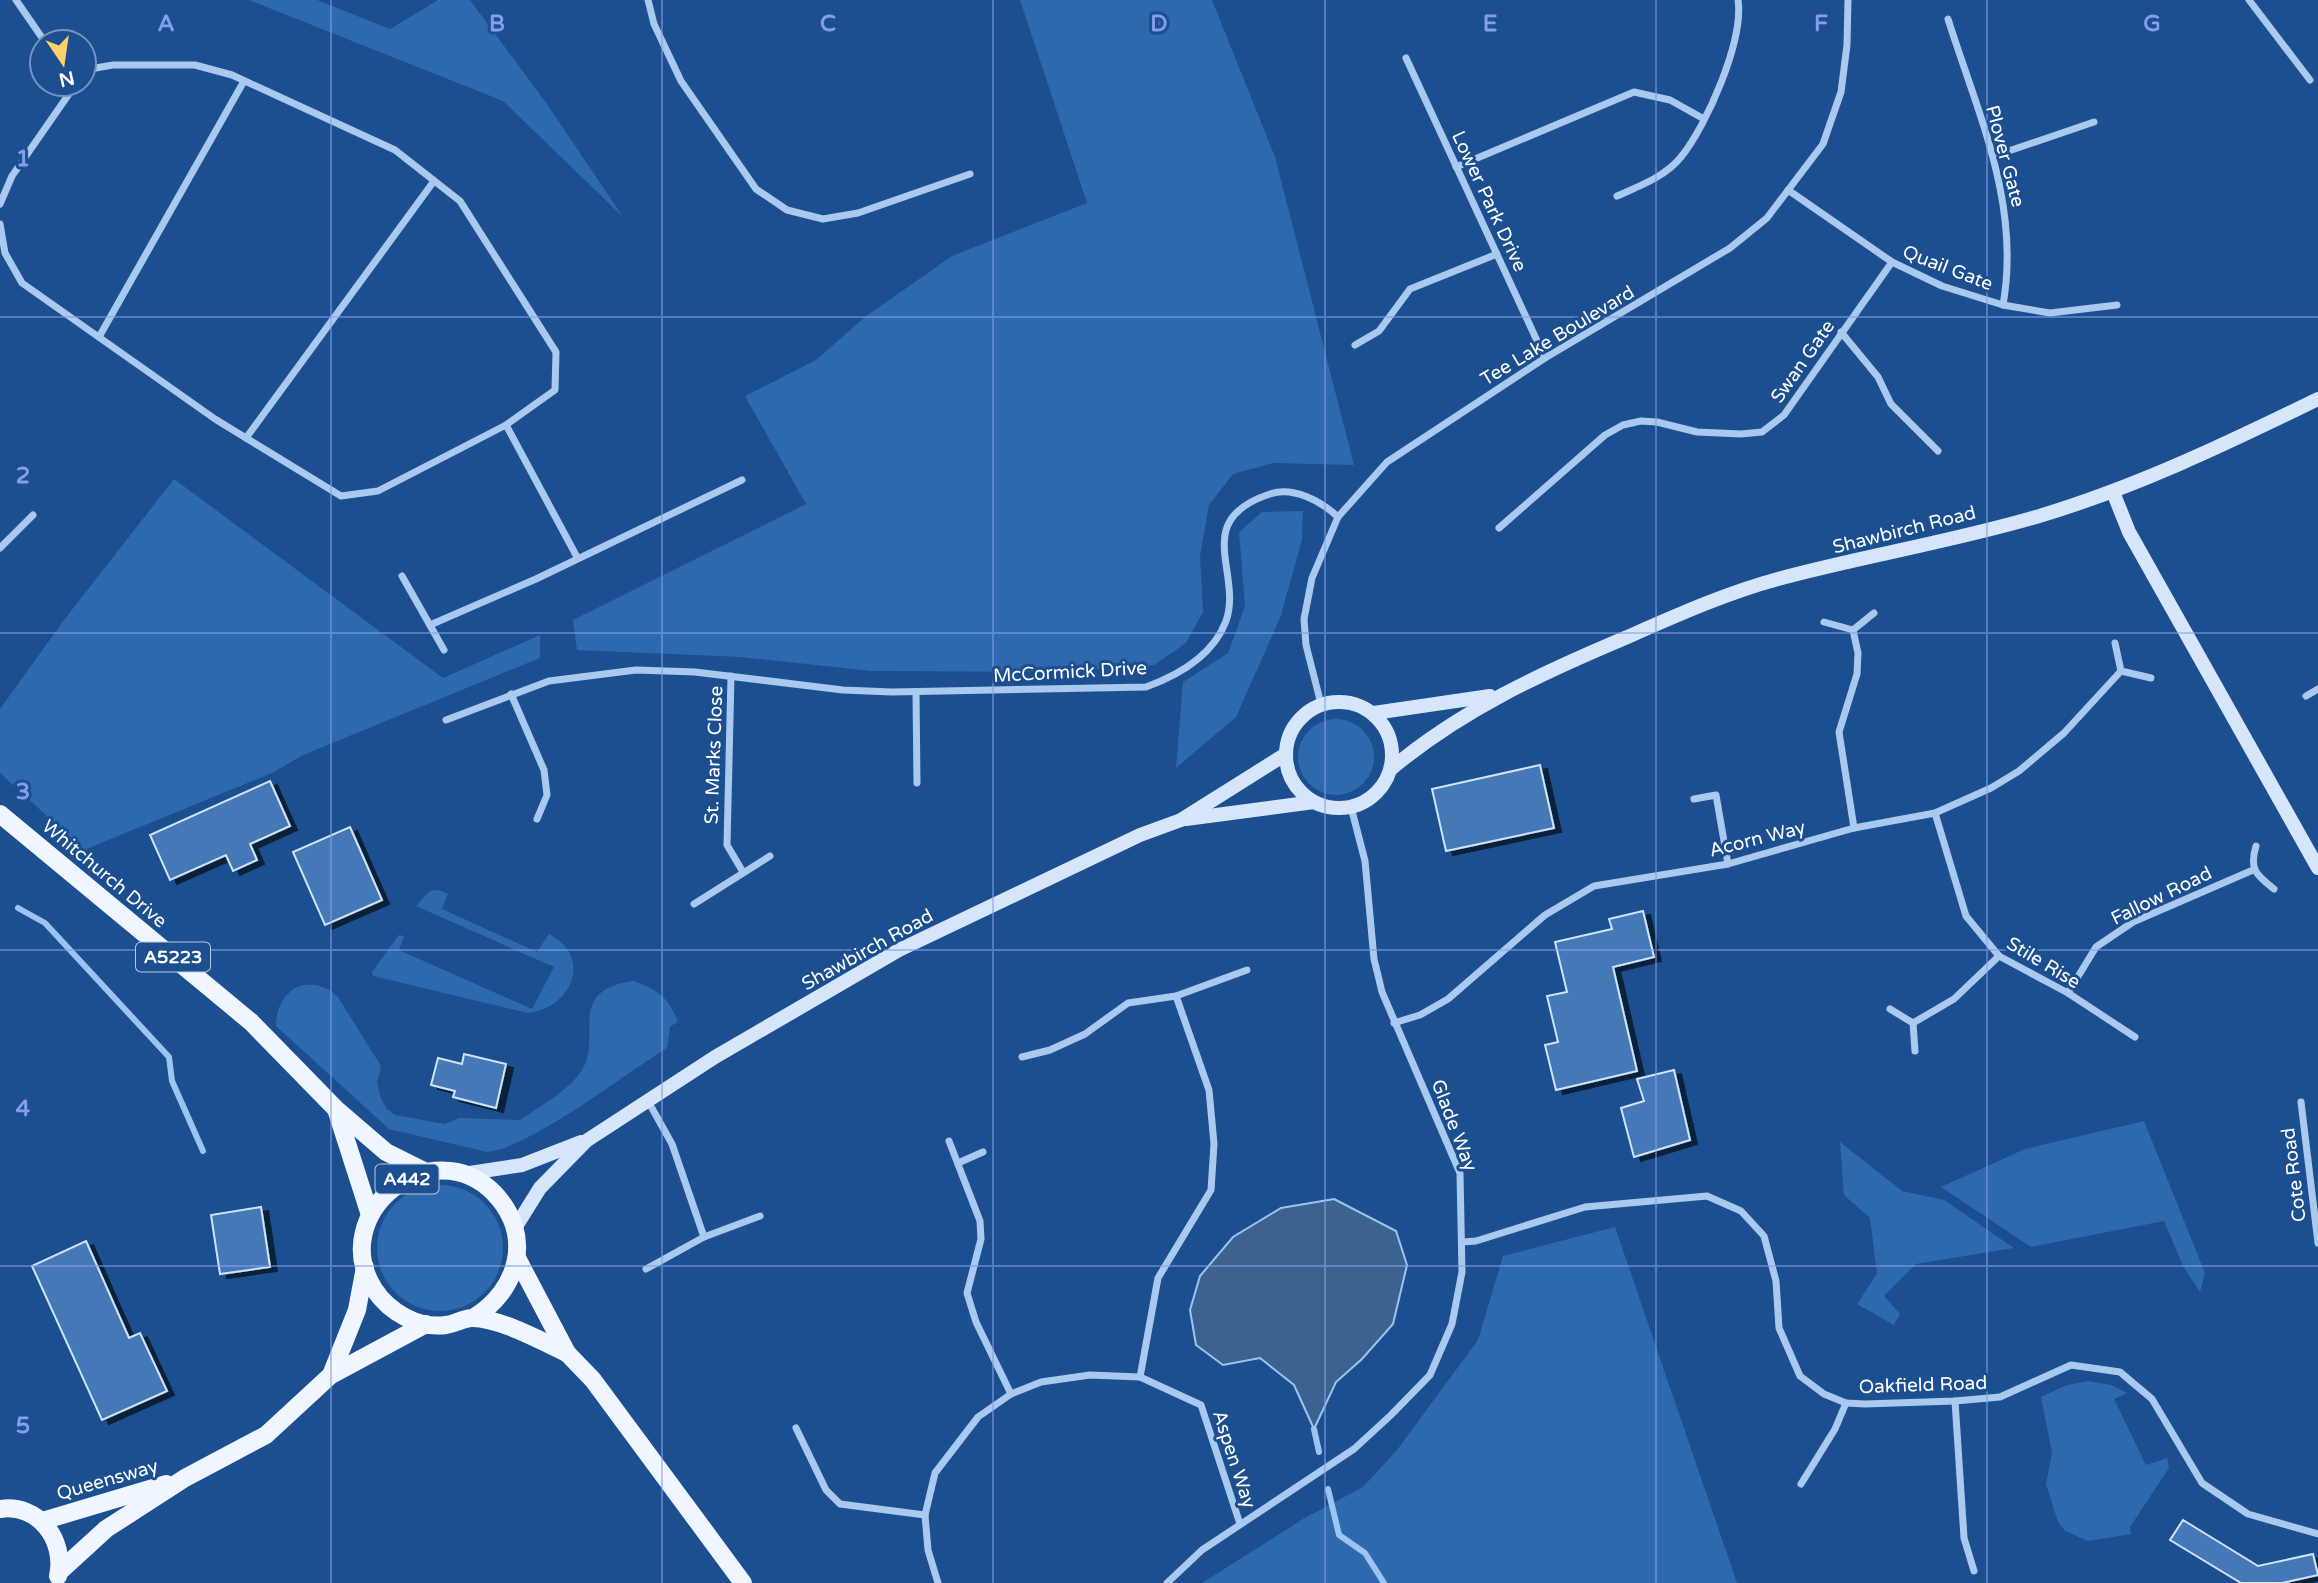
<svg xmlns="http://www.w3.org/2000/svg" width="2318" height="1583" viewBox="0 0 2318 1583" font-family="'Varela Round',sans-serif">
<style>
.green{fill:#2e69ad}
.water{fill:#3c6290;stroke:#9cc4f0;stroke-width:2}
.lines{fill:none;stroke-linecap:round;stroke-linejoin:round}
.stream{stroke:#9cc4f0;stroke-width:6}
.building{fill:#4478b7;stroke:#cfe3fa;stroke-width:2;filter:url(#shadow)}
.street{stroke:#a9c9ee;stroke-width:7}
.secondary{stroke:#d6e6fa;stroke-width:14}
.primary{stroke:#f0f6ff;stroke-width:18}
.grid{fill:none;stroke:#839eea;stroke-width:2;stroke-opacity:0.55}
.labels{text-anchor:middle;stroke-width:6;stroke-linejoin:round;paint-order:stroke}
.shield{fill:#1b4f8f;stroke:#bbcadd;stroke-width:2}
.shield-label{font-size:18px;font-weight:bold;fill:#fff}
.street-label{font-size:19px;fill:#fff;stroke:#1b4f8f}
.grid-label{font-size:23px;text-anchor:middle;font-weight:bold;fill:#839eea;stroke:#1b4f8f;stroke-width:6;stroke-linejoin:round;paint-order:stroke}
</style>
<defs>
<filter id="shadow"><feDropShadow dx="7" dy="4" stdDeviation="0" flood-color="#0009"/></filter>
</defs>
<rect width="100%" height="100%" fill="#1b4f8f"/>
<!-- green -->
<g class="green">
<polygon points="249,0 317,0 390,29 438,0 470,0 547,104 623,217 503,101"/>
<polygon points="1020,0 1212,0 1275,157 1354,465 1273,463 1233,474 1209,505 1200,556 1203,612 1186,643 1154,665 1058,672 871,671 741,657 577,650 573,620 806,504 745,396 816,360 865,317 952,256 1087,203"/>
<polygon points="174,479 443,678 540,635 540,658 303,755 272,773 84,850 0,773 0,709 64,620"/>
<polygon points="1303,511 1302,540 1280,618 1236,717 1176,768 1183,682 1228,653 1245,606 1239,532 1262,512"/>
<circle cx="1336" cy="757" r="38"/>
<path d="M 439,890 L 448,894 L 442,909 L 537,952 L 549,934 C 592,956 574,1007 528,1013 L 373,976 L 372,972 L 399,935 L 404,936 L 399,950 L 532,1009 L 554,967 L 416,906 L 430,891 Z"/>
<path d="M 633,981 C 657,989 668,997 678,1021 L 670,1027 L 667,1048 C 626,1073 530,1148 487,1152 L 389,1129 L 276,1026 C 276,988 311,971 338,997 L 381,1066 L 377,1083 L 381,1098 L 387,1109 L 395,1115 L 445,1124 L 459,1118 L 520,1120 C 539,1107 567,1091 580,1073 C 605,1039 563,991 633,981 Z"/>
<polygon points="2144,1121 2205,1273 2200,1292 2183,1266 2164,1221 2031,1247 1941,1187 2025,1149"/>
<polygon points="1840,1142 1902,1191 1944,1200 2014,1248 1916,1264 1884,1296 1900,1314 1894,1325 1857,1304 1877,1274 1870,1218 1844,1195"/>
<circle cx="440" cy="1248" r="63"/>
<polygon points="1615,1227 1737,1583 1202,1583 1303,1519 1363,1487 1397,1450 1478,1340 1503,1256"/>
<polygon points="2088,1381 2111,1385 2127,1393 2114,1399 2146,1465 2167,1458 2169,1468 2130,1527 2131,1534 2088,1541 2065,1531 2058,1522 2046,1484 2052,1453 2041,1397 2067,1385"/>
</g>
<!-- water -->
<polygon class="water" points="1334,1199 1396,1231 1407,1265 1393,1324 1362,1359 1336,1382 1314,1429 1294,1385 1260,1358 1223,1365 1196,1345 1190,1310 1200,1276 1233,1237 1281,1208"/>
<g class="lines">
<!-- stream -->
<g class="stream">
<polyline points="18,908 45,923 169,1057 172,1081 203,1151"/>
<polyline points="1314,1429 1319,1452"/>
<polyline points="1328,1489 1339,1535 1365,1553 1384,1583"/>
</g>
</g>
<!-- building -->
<g class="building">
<polygon points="1540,765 1554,828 1446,851 1432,789"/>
<polygon points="270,781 290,826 250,844 257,860 233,871 226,855 170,880 150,835"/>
<polygon points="350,827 382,900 325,925 293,852"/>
<polygon points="1643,911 1654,957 1613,967 1637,1071 1556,1090 1545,1045 1558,1042 1547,996 1567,992 1555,942 1612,929 1609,919"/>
<polygon points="464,1054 506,1064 496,1108 453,1097 455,1091 431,1085 438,1058 462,1064"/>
<polygon points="1674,1070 1690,1140 1634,1157 1621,1108 1644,1101 1637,1079"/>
<polygon points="261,1207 270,1267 220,1274 211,1215"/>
<polygon points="86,1241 129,1338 140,1333 167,1391 102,1420 32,1266"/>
<polygon points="2183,1520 2258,1566 2313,1554 2318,1575 2282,1583 2241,1583 2170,1540"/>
</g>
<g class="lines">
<!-- street -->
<g class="street">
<polyline points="16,0 45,42"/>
<polyline points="648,0 654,24 681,81 756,189 787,210 823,219 858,213 970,174"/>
<polyline points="2249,0 2310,80"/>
<path d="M 1948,19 C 1978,114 2021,204 2003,305"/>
<polyline points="1406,58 1545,358"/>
<polyline points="1994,156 2094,122"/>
<polyline points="1456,167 1634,92 1670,100 1704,119"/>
<polyline points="1788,190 1892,262 1942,286 2003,305 2050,313 2117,305"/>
<path d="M 1617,196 C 1640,186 1666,176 1681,157 C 1707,125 1744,40 1738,0"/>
<polyline points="0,204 12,176 71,91 71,84"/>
<polyline points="0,224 5,253 22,283 215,419 341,496 378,491 506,425 555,390 556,352 460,201 395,150 232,75 195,65 113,65 84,70"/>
<polyline points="1841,332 1878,377 1891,404 1938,451"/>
<polyline points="99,337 244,81"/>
<polyline points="1355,345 1379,331 1410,289 1497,254"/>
<polyline points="506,425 577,557"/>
<polyline points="246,438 434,181"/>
<polyline points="1499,528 1605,435 1623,425 1641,421 1657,422 1697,432 1741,434 1762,432 1784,415 1892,262"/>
<polyline points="0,548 33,515"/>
<polyline points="402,576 444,650"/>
<polyline points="1824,622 1853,630 1874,613"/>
<polyline points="430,625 536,579 742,480"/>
<polyline points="1853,630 1858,653 1857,674 1839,732 1854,828"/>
<polyline points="2115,643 2121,671 2151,678"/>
<polyline points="731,676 727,845 743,872"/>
<polyline points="916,692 917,783"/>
<polyline points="511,694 544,770 547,795 537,819"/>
<polyline points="2306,696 2318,689"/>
<polyline points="1321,704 1306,645 1304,619 1312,578 1338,517 1387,462 1545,358 1730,248 1767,218 1823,144 1841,92 1847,45 1848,0"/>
<path d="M 446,720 L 549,681 L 636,670 L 695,672 L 843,690 L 892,692 L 1146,687 C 1179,675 1213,656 1226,621 C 1243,573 1190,520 1270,494 C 1293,486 1321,501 1338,517"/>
<polyline points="1694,799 1716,795 1728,864"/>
<polyline points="1935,813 1966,916 1999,956 2068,993 2135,1037"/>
<path d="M 2256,846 C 2249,869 2256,875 2274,889"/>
<polyline points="694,904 770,856"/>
<polyline points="2068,993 2096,947 2133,922 2253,870"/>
<polyline points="1890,1009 1913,1023 1915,1051"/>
<polyline points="1394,1023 1420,1015 1448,999 1545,915 1594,886 1728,864 1854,828 1935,813 1991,788 2019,771 2064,733 2121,671"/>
<polyline points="1913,1023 1954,999 1999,956"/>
<polyline points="1022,1057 1050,1050 1085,1034 1128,1003 1176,996 1247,970"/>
<polyline points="648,1101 672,1144 704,1237"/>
<polyline points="2301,1102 2318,1243"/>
<polyline points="949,1141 980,1221 981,1239 967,1293 976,1322 1011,1394"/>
<polyline points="958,1163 983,1152"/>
<polyline points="1463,1242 1476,1241 1585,1207 1707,1196 1741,1211 1764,1236 1776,1281 1779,1328 1800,1376 1824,1394 1846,1403 1865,1404 1955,1401 2000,1397 2071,1365 2120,1372 2152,1399 2202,1483 2248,1514 2318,1534"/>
<polyline points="646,1269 704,1237 760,1216"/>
<polyline points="1140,1377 1158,1278 1211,1190 1214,1144 1209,1090 1176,996"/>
<polyline points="1955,1401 1964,1538 1974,1571"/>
<polyline points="796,1428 826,1490 840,1504 925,1515"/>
<polyline points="1801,1484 1835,1429 1846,1403"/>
<polyline points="938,1583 928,1550 925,1515 935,1473 978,1417 1011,1394 1041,1382 1090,1375 1140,1377 1201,1405 1240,1524"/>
<polyline points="1167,1583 1202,1550 1354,1449 1391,1415 1430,1375 1452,1324 1462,1272 1460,1173 1382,992 1374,959 1365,861 1351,807"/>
</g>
<!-- secondary -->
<g class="secondary">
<polyline points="2113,492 2129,532 2318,868"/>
<circle cx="1339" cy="755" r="53"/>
<polyline points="1374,713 1490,696"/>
<path d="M 1391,769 C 1461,710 1542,673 1625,638 C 1675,616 1726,593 1778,579 C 1863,556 1951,542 2036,517 C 2134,488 2226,444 2318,399"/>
<polyline points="1186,819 1314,802"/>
<polyline points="463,1174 522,1165 581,1142"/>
<polyline points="515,1228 540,1188 586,1141 715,1057 899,950 1140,835 1181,820 1286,754"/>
</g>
<!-- primary -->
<g class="primary">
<polyline points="0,814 251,1022 336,1109 386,1152 426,1172"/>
<polyline points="337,1112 370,1215"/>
<polyline points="517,1258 567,1353 593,1380 743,1583"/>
<path d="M 473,1318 C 519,1290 534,1235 494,1193 C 431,1129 326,1214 374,1289 C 389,1312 418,1329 446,1325 C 455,1324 464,1318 472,1318 C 500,1318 541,1341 567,1353"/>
<polyline points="331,1375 357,1310 365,1267"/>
<path d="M 0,1509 C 38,1503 66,1540 58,1576"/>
<polyline points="42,1521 166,1484"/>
<polyline points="59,1572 106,1529 185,1478 266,1435 331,1375 426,1324"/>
</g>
</g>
<!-- grid -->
<path class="grid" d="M 331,0 L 331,1583M 662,0 L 662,1583M 993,0 L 993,1583M 1325,0 L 1325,1583M 1656,0 L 1656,1583M 1987,0 L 1987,1583M 0,317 L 2318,317M 0,633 L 2318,633M 0,950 L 2318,950M 0,1266 L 2318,1266"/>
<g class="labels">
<!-- shield labels -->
<g class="shield">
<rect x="136" y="942.5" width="74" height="29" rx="5"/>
<rect x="375.5" y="1164.5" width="63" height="29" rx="5"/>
</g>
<g class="shield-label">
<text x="173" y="963">A5223</text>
<text x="407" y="1185">A442</text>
</g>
<!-- street labels -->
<g class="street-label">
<text transform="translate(2006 156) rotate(75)" y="7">Plover Gate</text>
<text transform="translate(1490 201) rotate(65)" y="7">Lower Park Drive</text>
<text transform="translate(1948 267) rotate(21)" y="7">Quail Gate</text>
<text transform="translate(1557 335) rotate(-31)" y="7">Tee Lake Boulevard</text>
<text transform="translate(1802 361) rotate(-55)" y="7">Swan Gate</text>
<text transform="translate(1904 529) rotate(-14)" y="7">Shawbirch Road</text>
<text transform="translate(1070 671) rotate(-3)" y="7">McCormick Drive</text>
<text transform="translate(713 755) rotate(-88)" y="7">St. Marks Close</text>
<text transform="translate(1757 838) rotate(-14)" y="7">Acorn Way</text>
<text transform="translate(105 873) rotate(40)" y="7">Whitchurch Drive</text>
<text transform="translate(2161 895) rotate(-26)" y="7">Fallow Road</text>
<text transform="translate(867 949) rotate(-29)" y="7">Shawbirch Road</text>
<text transform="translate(2044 962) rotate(31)" y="7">Stile Rise</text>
<text transform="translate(1455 1125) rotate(69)" y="7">Glade Way</text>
<text transform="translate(2293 1175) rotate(-97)" y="7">Cote Road</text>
<text transform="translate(1923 1384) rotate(-2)" y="7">Oakfield Road</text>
<text transform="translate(1235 1459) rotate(72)" y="7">Aspen Way</text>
<text transform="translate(107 1479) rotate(-16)" y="7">Queensway</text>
</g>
</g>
<g class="grid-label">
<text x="166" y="31">A</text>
<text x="497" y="31">B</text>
<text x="828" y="31">C</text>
<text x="1159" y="31">D</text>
<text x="1490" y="31">E</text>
<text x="1821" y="31">F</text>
<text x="2152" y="31">G</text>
<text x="23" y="166">1</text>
<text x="23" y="483">2</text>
<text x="23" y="799">3</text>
<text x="23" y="1116">4</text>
<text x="23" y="1433">5</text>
</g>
<!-- north arrow -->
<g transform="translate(63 63) rotate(167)"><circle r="33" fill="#1b4f8f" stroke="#7695bc" stroke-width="2"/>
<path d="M0-5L12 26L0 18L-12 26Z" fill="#ffd166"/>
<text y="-10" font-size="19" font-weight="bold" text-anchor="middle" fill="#ffffff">N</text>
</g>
</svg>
